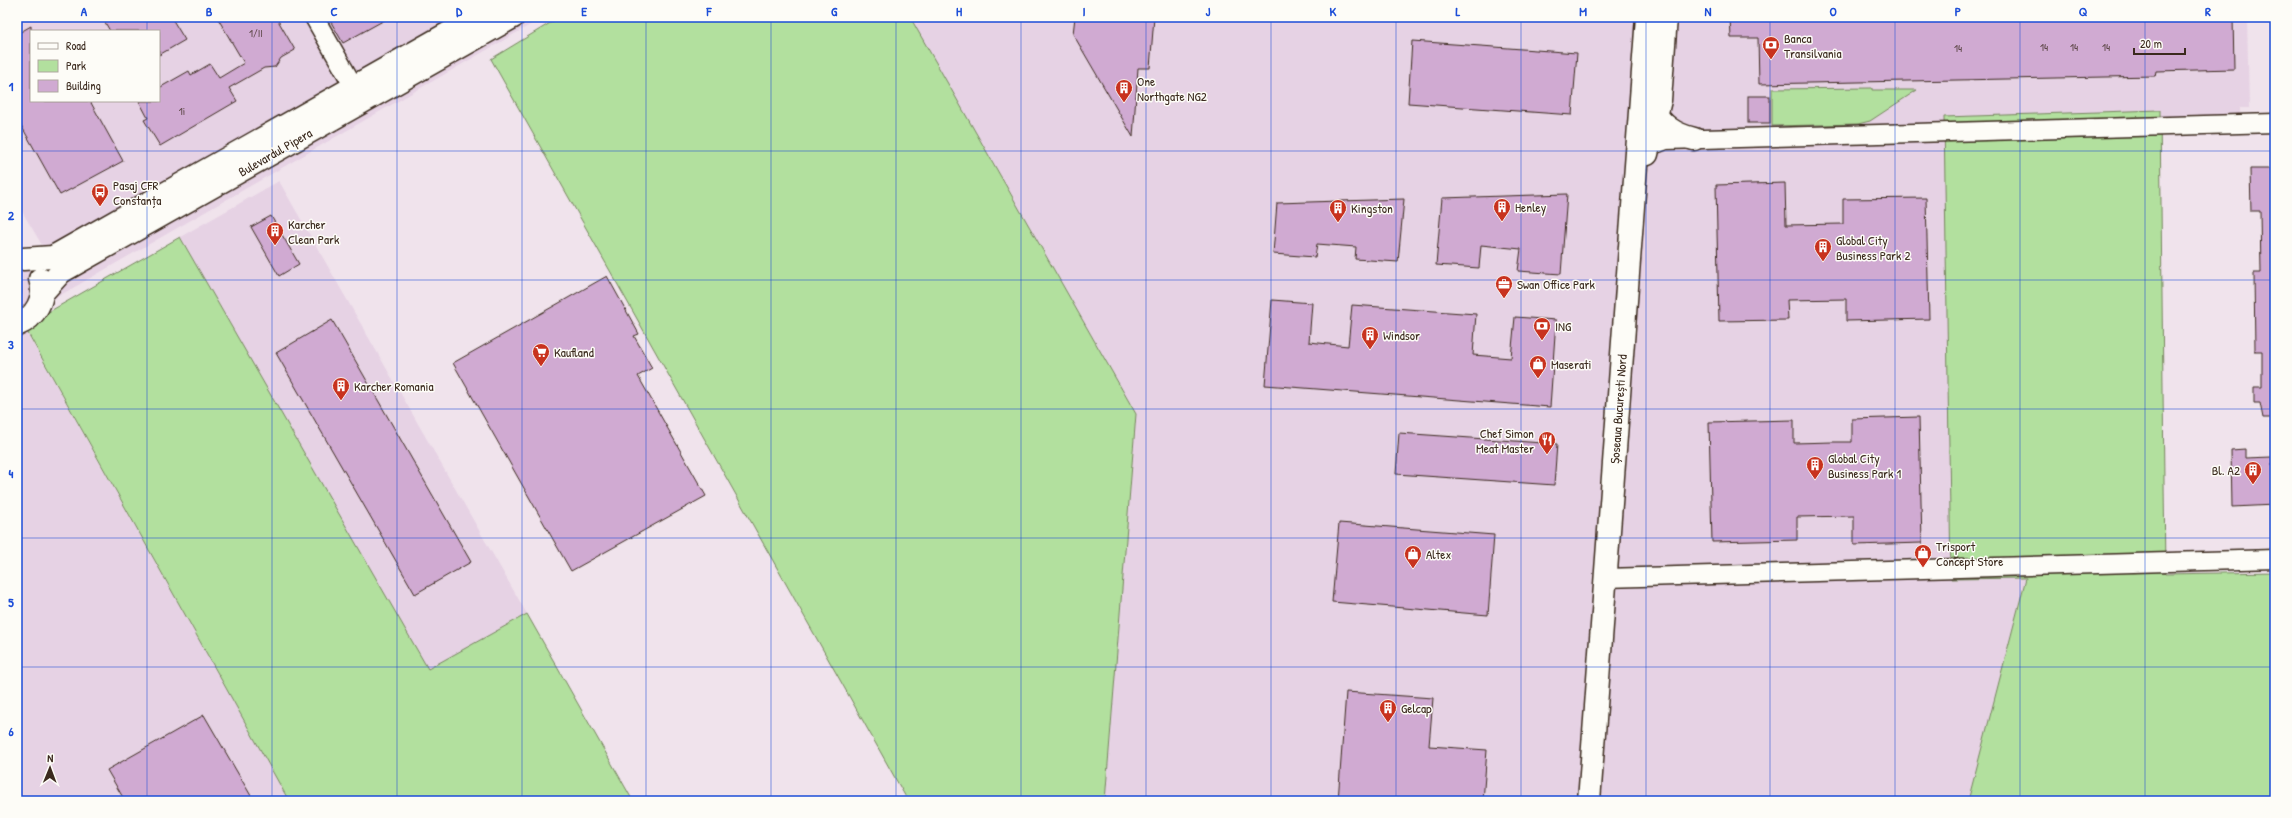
<svg xmlns="http://www.w3.org/2000/svg" width="2292" height="818" viewBox="0 0 2292 818" font-family="'Patrick Hand',sans-serif">
<style>
.built{fill:#e6d2e4;fill-rule:evenodd}
.green{fill:#b2e09e;stroke:#76855e}
.building{fill:#d0aad2;stroke:#3b2a1e}
.lines{fill:none;stroke-linecap:round;stroke-linejoin:round}
.minor-casing{stroke:#3b2a1e;stroke-width:21}
.secondary-casing{stroke:#3b2a1e;stroke-width:25}
.minor{stroke:#fdfcf7;stroke-width:18}
.secondary{stroke:#fdfcf7;stroke-width:22}
.grid{fill:none;stroke:#1d4ed8;stroke-width:1;stroke-opacity:0.55}
.labels{text-anchor:middle;stroke-width:3;stroke-linejoin:round;paint-order:stroke}
.number-label{font-size:11px;fill:#604a4b}
.poi-label{font-size:13px;fill:#3b2a1e;stroke:#fdfcf7;text-anchor:start}
.street-label{font-size:13px;fill:#3b2a1e;stroke:#fdfcf7}
.neatline{fill:none;stroke:#1d4ed8;stroke-width:1.5}
.grid-label{font-size:13px;text-anchor:middle;font-weight:bold;fill:#1d4ed8}
</style>
<rect width="100%" height="100%" fill="#f0e3ec"/>
<filter id="ink" filterUnits="userSpaceOnUse"><feTurbulence type="fractalNoise" baseFrequency=".025" numOctaves="2"/><feDisplacementMap in="SourceGraphic" scale="8" xChannelSelector="R" yChannelSelector="G"/><feConvolveMatrix kernelMatrix="1 2 1 2 8 2 1 2 1" color-interpolation-filters="sRGB"/></filter>
<g filter="url(#ink)">
<!-- built -->
<g class="built">
<path d="M 17,17 L 544,17 L 19,319 L 289,801 L 17,801 L 17,260 L 42,245 L 17,203 ZM 31,31 L 159,31 L 159,101 L 31,101 Z"/>
<polygon points="910,17 2247,17 2249,108 2240,108 2240,124 1945,132 1951,579 2026,578 1968,801 1105,801 1136,414"/>
<polygon points="279,181 527,614 428,670 180,237"/>
</g>
<!-- green -->
<g class="green">
<polygon points="560,17 910,17 1136,414 1105,801 908,801 491,59"/>
<polygon points="1872,88 1872,90 1917,90 1870,121 1858,124 1772,126 1772,89"/>
<polygon points="2160,110 2165,574 2275,572 2275,801 1968,801 2026,578 1951,579 1944,117"/>
<polygon points="180,237 428,669 527,614 633,801 289,801 24,326"/>
<path d="M 17,280 C 23,288 23,295 17,302 Z"/>
</g>
<!-- building -->
<g class="building">
<polygon points="102,17 171,17 185,40 159,55 159,31 110,31"/>
<polygon points="217,17 276,17 295,50 281,58 275,67 264,68 229,88 237,101 160,146 144,120 148,118 139,101 159,101 159,88 189,71 191,75 210,64 219,78 244,63"/>
<polygon points="328,17 390,17 343,43"/>
<polygon points="1075,17 1154,17 1150,68 1138,68 1133,137 1073,34"/>
<polygon points="1730,17 2233,17 2234,69 2156,71 2155,76 1759,84 1758,38 1731,38"/>
<polygon points="31,26 31,101 90,101 123,161 60,195 17,118 17,34"/>
<polygon points="1412,41 1577,53 1572,115 1408,103"/>
<rect x="1748" y="96" width="22" height="27"/>
<polygon points="2250,169 2275,169 2275,418 2263,418 2260,403 2254,403 2254,387 2262,387 2262,351 2255,351 2254,273 2261,273 2260,211 2251,211"/>
<polygon points="1785,183 1786,225 1843,224 1843,199 1926,198 1929,319 1846,321 1846,299 1787,300 1788,320 1719,321 1716,185"/>
<polygon points="1567,194 1561,274 1518,271 1521,249 1481,245 1479,268 1436,265 1442,198"/>
<polygon points="1404,199 1398,262 1355,259 1356,247 1317,244 1315,257 1273,254 1277,203"/>
<polygon points="271,216 299,264 279,276 251,227"/>
<polygon points="607,276 639,334 634,336 652,368 638,376 706,496 571,571 453,363"/>
<polygon points="1272,300 1312,303 1309,342 1348,346 1352,305 1476,314 1473,355 1511,358 1515,317 1556,320 1550,407 1265,385"/>
<polygon points="332,320 471,562 415,594 276,353"/>
<polygon points="1919,417 1922,543 1854,545 1854,516 1797,517 1797,540 1712,542 1709,422 1794,420 1794,443 1833,442 1852,442 1852,419"/>
<polygon points="1399,433 1557,444 1554,485 1396,474"/>
<polygon points="2245,449 2245,458 2272,457 2272,465 2275,464 2275,505 2232,507 2231,450"/>
<polygon points="1339,523 1494,535 1488,615 1332,602"/>
<polygon points="1346,692 1433,698 1429,746 1487,750 1483,801 1338,801"/>
<polygon points="204,715 254,801 125,801 107,770"/>
</g>
<g class="lines">
<defs>
<g id="minor">
<polyline points="314,17 354,87"/>
<polyline points="1640,154 1650,146 1666,140 2275,123"/>
<polyline points="1605,578 2275,559"/>
</g>
<g id="secondary">
<path d="M 1651,107 C 1662,126 1674,134 1694,139"/>
<polyline points="1647,154 1660,100 1666,17"/>
<polyline points="23,259 53,257 477,17"/>
<polyline points="42,293 61,272 513,17"/>
<path d="M 17,325 C 35,318 47,298 40,279"/>
<polyline points="1589,801 1647,17"/>
</g>
</defs>
<!-- minor casing -->
<use href="#minor" class="minor-casing"/>
<!-- secondary casing -->
<use href="#secondary" class="secondary-casing"/>
<!-- minor -->
<use href="#minor" class="minor"/>
<!-- secondary -->
<use href="#secondary" class="secondary"/>
</g>
</g>
<!-- grid -->
<path class="grid" d="M 147,17 L 147,31M 272,17 L 272,801M 397,17 L 397,801M 522,17 L 522,801M 646,17 L 646,801M 771,17 L 771,801M 896,17 L 896,801M 1021,17 L 1021,801M 1146,17 L 1146,801M 1271,17 L 1271,801M 1396,17 L 1396,801M 1521,17 L 1521,801M 1646,17 L 1646,801M 1770,17 L 1770,801M 1895,17 L 1895,801M 2020,17 L 2020,801M 2145,17 L 2145,801M 147,101 L 147,801M 17,151 L 2275,151M 17,280 L 2275,280M 17,409 L 2275,409M 17,538 L 2275,538M 17,667 L 2275,667"/>
<!-- icons -->
<defs>
<symbol id="bank-pin" viewBox="-11 -11 22 30"><path d="M0 17L-7.5 6A9.5 9.5 0 1 1 7.5 6Z" fill="#c8321e" stroke="#fdfcf7"/><path d="M-6-4H6V4H-6ZM0-2.3a2.3 2.3 0 1 0 0 4.6a2.3 2.3 0 1 0 0-4.6Z" fill="#fff"/></symbol>
<symbol id="building-pin" viewBox="-11 -11 22 30"><path d="M0 17L-7.5 6A9.5 9.5 0 1 1 7.5 6Z" fill="#c8321e" stroke="#fdfcf7"/><path d="M-4-6H4V6H1V3H-1V6H-4ZM-2.5-4.3h1.7v1.8h-1.7ZM.8-4.3h1.7v1.8H.8ZM-2.5-1h1.7V.8h-1.7ZM.8-1h1.7V.8H.8Z" fill="#fff"/></symbol>
<symbol id="bus-pin" viewBox="-11 -11 22 30"><path d="M0 17L-7.5 6A9.5 9.5 0 1 1 7.5 6Z" fill="#c8321e" stroke="#fdfcf7"/><path d="M-5-6H5V4H4V6H2V4H-2V6H-4V4H-5ZM-3.5-4V0h7V-4ZM-3.5 1.2v1.5H-2V1.2ZM2 1.2v1.5H3.5V1.2Z" fill="#fff"/></symbol>
<symbol id="office-pin" viewBox="-11 -11 22 30"><path d="M0 17L-7.5 6A9.5 9.5 0 1 1 7.5 6Z" fill="#c8321e" stroke="#fdfcf7"/><path d="M-6-3h4V-5.5h4V-3h4V5H-6ZM-1-4.5V-3h2v-1.5ZM-6 0V1H6V0Z" fill="#fff"/></symbol>
<symbol id="supermarket-pin" viewBox="-11 -11 22 30"><path d="M0 17L-7.5 6A9.5 9.5 0 1 1 7.5 6Z" fill="#c8321e" stroke="#fdfcf7"/><path d="M-6-5.5h2.5l.6 2H6L4.5 2H-2.5L-4.4-4H-6ZM-1.5 3.2a1.3 1.3 0 1 0 .1 0ZM3 3.2a1.3 1.3 0 1 0 .1 0Z" fill="#fff"/></symbol>
<symbol id="shop-pin" viewBox="-11 -11 22 30"><path d="M0 17L-7.5 6A9.5 9.5 0 1 1 7.5 6Z" fill="#c8321e" stroke="#fdfcf7"/><path d="M-5-2.5h2.3a2.7 3.5 0 0 1 5.4 0H5L5.5 6h-11ZM-1.5-2.5h3a1.5 2.3 0 0 0-3 0Z" fill="#fff"/></symbol>
<symbol id="restaurant-pin" viewBox="-11 -11 22 30"><path d="M0 17L-7.5 6A9.5 9.5 0 1 1 7.5 6Z" fill="#c8321e" stroke="#fdfcf7"/><path d="M-5-6h1v4h1v-4h1v4h1v-4h1v5L-1.5 .5V6h-2V.5L-5-1ZM5-6V6H3V1.5H1.5Q1.5-4 5-6Z" fill="#fff"/></symbol>
</defs>
<g fill-rule="evenodd">
<use href="#bank-pin" x="1761" y="35" width="20" height="27"/>
<use href="#building-pin" x="1114" y="78" width="20" height="27"/>
<use href="#bus-pin" x="90" y="182" width="20" height="27"/>
<use href="#building-pin" x="1492" y="197" width="20" height="27"/>
<use href="#building-pin" x="1328" y="198" width="20" height="27"/>
<use href="#building-pin" x="265" y="221" width="20" height="27"/>
<use href="#building-pin" x="1813" y="237" width="20" height="27"/>
<use href="#office-pin" x="1494" y="274" width="20" height="27"/>
<use href="#bank-pin" x="1532" y="316" width="20" height="27"/>
<use href="#building-pin" x="1360" y="325" width="20" height="27"/>
<use href="#supermarket-pin" x="531" y="342" width="20" height="27"/>
<use href="#shop-pin" x="1528" y="354" width="20" height="27"/>
<use href="#building-pin" x="331" y="376" width="20" height="27"/>
<use href="#restaurant-pin" x="1537" y="430" width="20" height="27"/>
<use href="#building-pin" x="1805" y="455" width="20" height="27"/>
<use href="#building-pin" x="2243" y="460" width="20" height="27"/>
<use href="#shop-pin" x="1913" y="543" width="20" height="27"/>
<use href="#shop-pin" x="1403" y="544" width="20" height="27"/>
<use href="#building-pin" x="1378" y="698" width="20" height="27"/>
</g>
<g class="labels">
<!-- number labels -->
<g class="number-label">
<text x="256" y="37">1/II</text>
<text x="2044" y="51">14</text>
<text x="2074" y="51">14</text>
<text x="2106" y="51">14</text>
<text x="1958" y="52">14</text>
<text x="182" y="115">1i</text>
</g>
<!-- poi labels -->
<g class="poi-label">
<text x="1784" y="43">Banca<tspan x="1784" dy="15">Transilvania</tspan></text>
<text x="1137" y="86">One<tspan x="1137" dy="15">Northgate NG2</tspan></text>
<text x="113" y="190">Pasaj CFR<tspan x="113" dy="15">Constanța</tspan></text>
<text x="1515" y="212">Henley</text>
<text x="1351" y="213">Kingston</text>
<text x="288" y="229">Karcher<tspan x="288" dy="15">Clean Park</tspan></text>
<text x="1836" y="245">Global City<tspan x="1836" dy="15">Business Park 2</tspan></text>
<text x="1517" y="289">Swan Office Park</text>
<text x="1555" y="331">ING</text>
<text x="1383" y="340">Windsor</text>
<text x="554" y="357">Kaufland</text>
<text x="1551" y="369">Maserati</text>
<text x="354" y="391">Karcher Romania</text>
<text x="1534" y="438" text-anchor="end">Chef Simon<tspan x="1534" dy="15">Meat Master</tspan></text>
<text x="1828" y="463">Global City<tspan x="1828" dy="15">Business Park 1</tspan></text>
<text x="2240" y="475" text-anchor="end">Bl. A2</text>
<text x="1936" y="551">Trisport<tspan x="1936" dy="15">Concept Store</tspan></text>
<text x="1426" y="559">Altex</text>
<text x="1401" y="713">Gelcap</text>
</g>
<!-- street labels -->
<g class="street-label">
<text transform="translate(275 152) rotate(-30)" y="5">Bulevardul Pipera</text>
<text transform="translate(1618 409) rotate(-86)" y="5">Șoseaua București Nord</text>
</g>
</g>
<!-- margin -->
<rect width="2292" height="818" fill="none" stroke="#fdfcf7" stroke-width="44"/>
<!-- legend -->
<rect x="30" y="30" width="130" height="72" fill="#fdfcf7" stroke="#afa8a0"/>
<rect x="38" y="43" width="20" height="6" fill="#fdfcf7" stroke="#afa8a0"/>
<text x="66" y="50" font-size="12" fill="#3b2a1e">Road</text>
<rect x="38" y="60" width="20" height="12" fill="#b2e09e" stroke="#afa8a0"/>
<text x="66" y="70" font-size="12" fill="#3b2a1e">Park</text>
<rect x="38" y="80" width="20" height="12" fill="#d0aad2" stroke="#afa8a0"/>
<text x="66" y="90" font-size="12" fill="#3b2a1e">Building</text>
<!-- north arrow -->
<g transform="translate(50 768) rotate(1)" stroke="#fdfcf7" stroke-width="3" paint-order="stroke">
<path d="M0-3L7 15L0 10L-7 15Z" fill="#3b2a1e"/>
<text y="-6" font-size="11" font-weight="bold" text-anchor="middle" fill="#3b2a1e">N</text>
</g>
<!-- scale -->
<path d="M2134 48v6h51v-6" fill="none" stroke="#3b2a1e" stroke-width="2"/>
<text x="2140" y="48" font-size="12" fill="#3b2a1e" stroke="#fdfcf7" stroke-width="3" paint-order="stroke">20 m</text>
<rect x="22" y="22" width="2248" height="774" class="neatline"/>
<g class="grid-label">
<text x="84" y="16">A</text>
<text x="209" y="16">B</text>
<text x="334" y="16">C</text>
<text x="459" y="16">D</text>
<text x="584" y="16">E</text>
<text x="709" y="16">F</text>
<text x="834" y="16">G</text>
<text x="959" y="16">H</text>
<text x="1084" y="16">I</text>
<text x="1208" y="16">J</text>
<text x="1333" y="16">K</text>
<text x="1458" y="16">L</text>
<text x="1583" y="16">M</text>
<text x="1708" y="16">N</text>
<text x="1833" y="16">O</text>
<text x="1958" y="16">P</text>
<text x="2083" y="16">Q</text>
<text x="2208" y="16">R</text>
<text x="11" y="91">1</text>
<text x="11" y="220">2</text>
<text x="11" y="349">3</text>
<text x="11" y="478">4</text>
<text x="11" y="607">5</text>
<text x="11" y="736">6</text>
</g>
</svg>
